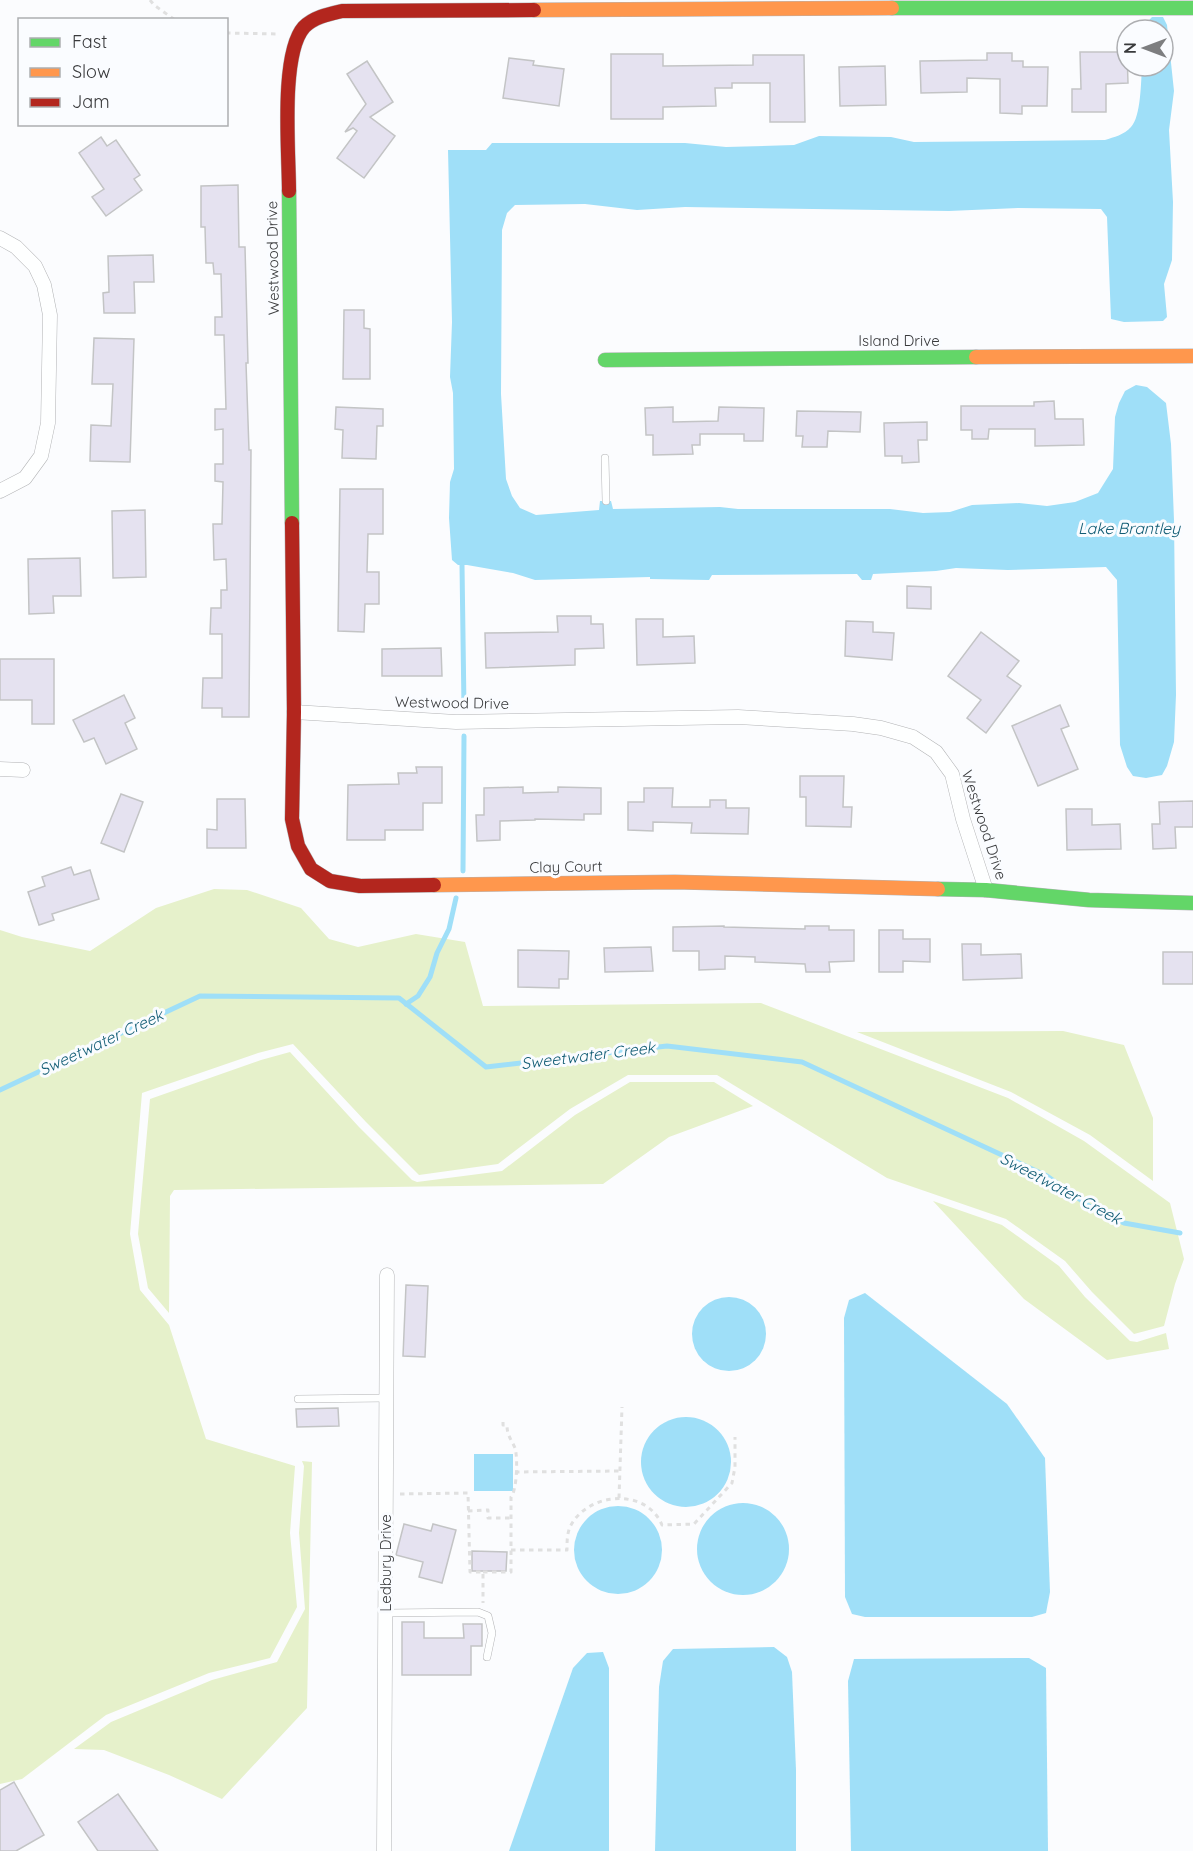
<svg xmlns="http://www.w3.org/2000/svg" width="1193" height="1851" viewBox="0 0 1193 1851" font-family="Quicksand,sans-serif">
<style>
.green{fill:#e6f1cb}
.water{fill:#9fdff8}
.lines{fill:none;stroke-linecap:round;stroke-linejoin:round}
.stream{stroke:#9fdff8;stroke-width:5}
.building{fill:#e5e2f0;stroke:#c3c4c5;stroke-width:1.5}
.lane-casing{stroke:#b3b4b6;stroke-width:8}
.street-casing{stroke:#b3b4b6;stroke-width:15}
.fast-casing{stroke:#b3b4b6;stroke-width:15}
.slow-casing{stroke:#b3b4b6;stroke-width:15}
.jam-casing{stroke:#b3b4b6;stroke-width:15}
.path{stroke:#e0e0e0;stroke-width:3;stroke-dasharray:4.5 4.5;stroke-linecap:butt}
.lane{stroke:#feffff;stroke-width:7}
.street{stroke:#feffff;stroke-width:14}
.fast{stroke:#63d668;stroke-width:14}
.slow{stroke:#ff974d;stroke-width:14}
.jam{stroke:#b3261e;stroke-width:14}
.labels{text-anchor:middle;stroke-width:6;stroke-linejoin:round;paint-order:stroke}
.street-label{font-size:15px;fill:#393a3c;stroke:#fafcff}
.water-label{font-size:16px;font-style:italic;fill:#125d75;stroke:#fafcff}
</style>
<rect width="100%" height="100%" fill="#fbfcfe"/>
<!-- green -->
<g class="green">
<polygon points="214,889 247,890 301,908 329,939 358,947 416,934 465,942 483,1006 761,1003 1008,1098 1084,1141 1170,1203 1184,1259 1175,1284 1164,1326 1134,1334 1092,1292 1065,1261 1006,1219 887,1178 717,1075 628,1075 570,1109 498,1164 419,1175 366,1122 293,1044 258,1053 142,1093 130,1234 140,1290 169,1325 206,1439 295,1466 290,1533 297,1607 270,1658 209,1673 106,1715 22,1779 0,1784 0,930 22,937 90,951 156,908"/>
<polygon points="1063,1031 1124,1045 1153,1118 1153,1181 1090,1135 1011,1092 857,1032"/>
<polygon points="290,1052 359,1127 412,1180 417,1182 502,1171 575,1115 630,1082 714,1082 753,1106 669,1137 603,1184 174,1190 170,1196 169,1313 148,1288 138,1234 150,1099 261,1060"/>
<polygon points="933,1201 1002,1225 1059,1266 1085,1297 1130,1341 1137,1342 1166,1333 1169,1349 1107,1360 1024,1299"/>
<polygon points="302,1461 312,1462 307,1708 222,1799 169,1775 104,1750 74,1749 111,1722 212,1680 277,1662 305,1609 299,1533 304,1466"/>
</g>
<!-- water -->
<g class="water">
<path d="M 1152,17 L 1163,17 L 1167,25 L 1174,91 L 1169,130 L 1173,202 L 1172,260 L 1164,284 L 1167,317 L 1163,321 L 1124,322 L 1111,319 L 1107,217 L 1101,209 L 1018,208 L 949,211 L 685,207 L 637,210 L 585,204 L 515,205 L 507,213 L 502,230 L 501,394 L 506,479 L 512,496 L 520,508 L 536,515 L 599,510 L 600,501 L 611,501 L 613,509 L 720,507 L 738,509 L 890,509 L 923,513 L 950,512 L 972,505 L 1019,503 L 1047,506 L 1075,502 L 1098,493 L 1113,469 L 1115,417 L 1119,403 L 1125,391 L 1136,385 L 1147,387 L 1166,403 L 1171,444 L 1174,520 L 1176,695 L 1174,742 L 1167,766 L 1162,775 L 1146,778 L 1133,776 L 1127,767 L 1120,745 L 1117,580 L 1106,567 L 1008,570 L 956,568 L 936,571 L 873,574 L 871,580 L 862,580 L 857,574 L 712,575 L 709,580 L 650,579 L 650,577 L 535,580 L 513,573 L 467,565 L 458,565 L 452,560 L 449,518 L 450,482 L 454,469 L 453,393 L 450,377 L 452,322 L 448,150 L 486,150 L 492,143 L 685,143 L 726,147 L 794,145 L 819,136 L 891,137 L 914,142 L 1105,140 C 1114,137 1124,135 1131,127 C 1141,117 1141,81 1142,66 L 1163,66 L 1163,30 L 1142,30 L 1142,28 Z"/>
<polygon points="865,1293 1007,1404 1045,1458 1050,1592 1046,1613 1032,1617 865,1617 852,1614 845,1597 844,1318 849,1300"/>
<circle cx="729" cy="1334" r="37"/>
<circle cx="686" cy="1462" r="45"/>
<rect x="474" y="1454" width="39" height="37"/>
<circle cx="743" cy="1549" r="46"/>
<circle cx="618" cy="1550" r="44"/>
<polygon points="774,1647 787,1657 792,1672 796,1770 796,1851 655,1851 659,1687 663,1661 673,1649"/>
<polygon points="603,1652 609,1668 609,1851 509,1851 573,1668 587,1653"/>
<polygon points="1029,1658 1046,1668 1048,1851 851,1851 848,1681 854,1659"/>
</g>
<g class="lines">
<!-- stream -->
<g class="stream">
<polyline points="462,565 464,708"/>
<polyline points="463,871 464,736"/>
<polyline points="406,1004 418,996 430,977 437,953 449,929 456,898"/>
<polyline points="0,1090 200,996 399,998 486,1067 667,1046 802,1062 1047,1176 1092,1208 1124,1223 1180,1233"/>
</g>
</g>
<!-- building -->
<g class="building">
<polygon points="1080,52 1127,52 1128,83 1106,84 1106,112 1072,112 1072,89 1081,89"/>
<polygon points="987,53 1012,53 1012,61 1023,61 1023,67 1048,67 1047,106 1022,106 1022,114 1000,113 1000,79 967,78 967,92 921,93 920,61 987,60"/>
<polygon points="611,54 663,54 663,66 753,65 753,55 804,55 805,122 770,122 770,83 732,83 732,88 715,88 716,106 663,107 663,119 611,119"/>
<polygon points="509,58 534,61 533,65 564,69 559,106 503,98"/>
<polygon points="367,61 393,102 370,117 395,136 364,178 337,158 357,131 353,128 345,132 366,104 347,74"/>
<polygon points="885,66 886,105 840,106 839,67"/>
<polygon points="101,137 107,146 116,140 140,175 134,179 142,190 106,216 92,197 104,189 79,153"/>
<polygon points="238,185 239,247 245,247 248,363 246,363 249,450 251,450 249,717 222,717 222,708 202,708 203,678 222,678 222,634 210,634 211,608 221,608 221,590 227,590 226,559 214,560 213,524 222,524 223,482 215,481 215,464 223,464 223,429 215,430 215,409 226,409 224,335 215,335 215,317 222,317 221,274 214,274 213,263 206,263 205,227 201,227 201,186"/>
<polygon points="153,255 154,282 134,282 135,313 104,313 103,293 109,292 108,256"/>
<polygon points="344,310 364,310 364,328 370,329 370,379 343,379"/>
<polygon points="94,338 134,339 130,462 90,461 91,425 111,426 113,384 92,384"/>
<polygon points="1054,401 1055,419 1083,419 1084,445 1035,446 1035,429 989,429 988,439 972,439 972,430 961,430 961,406 1034,406 1034,402"/>
<polygon points="336,407 383,409 383,426 377,426 376,459 342,458 343,430 335,429"/>
<polygon points="673,407 673,422 718,421 719,407 764,408 763,441 744,441 744,434 700,434 700,445 692,445 693,454 653,455 653,435 646,435 645,408"/>
<polygon points="797,411 861,412 860,432 828,431 827,447 802,447 803,436 796,436"/>
<polygon points="927,422 927,440 918,440 919,462 902,463 902,456 885,456 884,423"/>
<polygon points="340,489 383,489 383,534 368,534 367,572 379,572 379,604 365,604 364,632 338,631"/>
<polygon points="145,510 146,577 113,578 112,511"/>
<polygon points="80,558 81,596 53,596 54,613 29,614 28,559"/>
<polygon points="907,586 931,587 931,609 907,608"/>
<polygon points="557,616 591,616 591,624 603,624 604,648 575,649 575,665 486,668 485,633 558,632"/>
<polygon points="636,619 663,619 663,637 694,636 695,663 637,665"/>
<polygon points="846,621 873,622 873,632 894,633 892,660 845,656"/>
<polygon points="981,632 1019,661 1007,676 1021,686 986,733 967,718 981,700 948,676"/>
<polygon points="441,648 442,676 382,676 382,649"/>
<polygon points="0,659 54,659 54,724 32,724 32,700 0,700"/>
<polygon points="124,695 135,718 125,723 137,749 106,764 94,738 84,742 73,720"/>
<polygon points="1060,705 1069,726 1061,729 1078,769 1038,786 1012,726"/>
<polygon points="416,767 442,767 442,803 423,803 423,830 385,830 385,840 347,840 348,785 399,784 398,773 417,773"/>
<polygon points="800,776 844,776 843,807 852,807 851,827 806,826 806,797 800,797"/>
<polygon points="523,787 523,793 558,792 558,787 601,788 601,814 584,814 584,820 535,819 535,820 500,821 500,840 477,841 476,815 484,815 484,788"/>
<polygon points="644,788 673,788 672,807 710,807 710,800 726,800 726,808 749,808 748,834 691,833 692,823 653,822 653,831 628,830 628,802 644,802"/>
<polygon points="121,794 143,802 124,852 101,843"/>
<polygon points="217,799 245,799 246,848 207,848 207,829 217,830"/>
<polygon points="1193,801 1193,827 1175,827 1176,848 1153,849 1152,824 1160,824 1159,802"/>
<polygon points="1066,809 1092,809 1092,825 1120,824 1121,849 1067,850"/>
<polygon points="71,867 74,875 90,870 99,899 52,914 54,920 39,925 28,892 45,886 42,877"/>
<polygon points="724,926 724,927 805,929 805,926 829,926 829,930 854,930 854,961 829,962 830,972 806,972 805,964 755,962 755,957 725,956 725,969 699,970 699,951 673,951 673,927"/>
<polygon points="879,930 903,930 903,939 930,939 930,962 903,961 903,972 879,972"/>
<polygon points="962,944 981,944 981,955 1021,954 1022,978 963,980"/>
<polygon points="651,947 653,971 605,972 604,948"/>
<polygon points="518,950 569,951 568,979 559,979 559,988 518,987"/>
<rect x="1163" y="952" width="30" height="32"/>
<polygon points="406,1285 428,1286 425,1357 403,1356"/>
<polygon points="338,1408 339,1426 297,1427 296,1409"/>
<polygon points="404,1524 431,1531 433,1524 456,1530 442,1583 419,1577 423,1562 396,1555"/>
<polygon points="472,1551 507,1552 506,1571 472,1571"/>
<polygon points="402,1622 424,1622 424,1638 464,1638 463,1624 482,1624 482,1646 471,1646 471,1675 402,1675"/>
<polygon points="14,1782 44,1835 16,1851 0,1851 0,1790"/>
<polygon points="118,1794 158,1851 98,1851 78,1822"/>
</g>
<g class="lines">
<defs>
<g id="lane">
<polyline points="605,458 606,501"/>
<polyline points="298,1399 387,1398"/>
<polyline points="386,1613 478,1612 488,1616 492,1633 487,1657"/>
</g>
<g id="street">
<polyline points="0,238 16,247 35,266 44,285 50,315 48,423 41,456 25,478 0,491"/>
<polyline points="294,712 456,722 738,717 853,724 881,728 913,737 936,752 952,774 963,819 986,890"/>
<polyline points="0,769 23,770"/>
<polyline points="384,1851 387,1275"/>
</g>
<g id="fast">
<polyline points="892,8 1193,8"/>
<polyline points="289,191 292,523"/>
<polyline points="605,360 976,357"/>
<polyline points="938,889 986,890 1089,900 1193,903"/>
</g>
<g id="slow">
<polyline points="534,10 892,8"/>
<polyline points="976,357 1193,356"/>
<polyline points="434,885 675,882 938,889"/>
</g>
<g id="jam">
<path d="M 289,191 C 289,153 280,54 304,27 C 314,17 329,14 342,11 L 534,10"/>
<polyline points="292,523 294,712 292,819 298,846 311,869 330,881 360,886 434,885"/>
</g>
</defs>
<!-- lane casing -->
<use href="#lane" class="lane-casing"/>
<!-- street casing -->
<use href="#street" class="street-casing"/>
<!-- fast casing -->
<use href="#fast" class="fast-casing"/>
<!-- slow casing -->
<use href="#slow" class="slow-casing"/>
<!-- jam casing -->
<use href="#jam" class="jam-casing"/>
<!-- path -->
<g class="path">
<polyline points="150,0 154,5 175,20"/>
<polyline points="226,33 279,34"/>
<polyline points="515,1472 620,1471"/>
<polyline points="400,1494 468,1493 470,1572 483,1572 483,1603"/>
<polyline points="619,1498 622,1407"/>
<polyline points="468,1511 488,1510 488,1518 511,1518"/>
<path d="M 511,1550 L 567,1550 C 567,1542 567,1534 570,1527 C 587,1492 646,1487 662,1525 L 694,1524 L 732,1483 L 735,1467 L 735,1437"/>
<path d="M 483,1572 L 511,1572 L 511,1497 C 517,1490 518,1458 515,1448 C 511,1439 507,1435 507,1425 L 503,1425 L 503,1422"/>
</g>
<!-- lane -->
<use href="#lane" class="lane"/>
<!-- street -->
<use href="#street" class="street"/>
<!-- fast -->
<use href="#fast" class="fast"/>
<!-- slow -->
<use href="#slow" class="slow"/>
<!-- jam -->
<use href="#jam" class="jam"/>
</g>
<g class="labels">
<!-- street labels -->
<g class="street-label">
<text transform="translate(273 258) rotate(-91)" y="5">Westwood Drive</text>
<text x="899" y="346">Island Drive</text>
<text transform="translate(452 703) rotate(1)" y="5">Westwood Drive</text>
<text transform="translate(984 825) rotate(72)" y="5">Westwood Drive</text>
<text transform="translate(566 867) rotate(-1)" y="5">Clay Court</text>
<text transform="translate(386 1563) rotate(-90)" y="5">Ledbury Drive</text>
</g>
<!-- water labels -->
<g class="water-label">
<text x="1129" y="534">Lake Brantley</text>
<text transform="translate(101 1042) rotate(-25)" y="6">Sweetwater Creek</text>
<text transform="translate(588 1055) rotate(-7)" y="6">Sweetwater Creek</text>
<text transform="translate(1061 1188) rotate(28)" y="6">Sweetwater Creek</text>
</g>
</g>
<!-- legend -->
<rect x="18" y="18" width="210" height="108" fill="#fafcff" stroke="#adaeb1" stroke-width="1.5"/>
<rect x="30" y="38" width="30" height="9" fill="#63d668" stroke="#adaeb1" stroke-width="1.5"/>
<text x="72" y="48" font-size="18" fill="#393a3c">Fast</text>
<rect x="30" y="68" width="30" height="9" fill="#ff974d" stroke="#adaeb1" stroke-width="1.5"/>
<text x="72" y="78" font-size="18" fill="#393a3c">Slow</text>
<rect x="30" y="98" width="30" height="9" fill="#b3261e" stroke="#adaeb1" stroke-width="1.5"/>
<text x="72" y="108" font-size="18" fill="#393a3c">Jam</text>
<!-- north arrow -->
<g transform="translate(1145 48) rotate(270)"><circle r="28" fill="#fafcff" stroke="#adaeb1" stroke-width="1.5"/>
<path d="M0-4.5L10 22L0 15L-10 22Z" fill="#7d7e80"/>
<text y="-9" font-size="16" font-weight="bold" text-anchor="middle" fill="#393a3c">N</text>
</g>
</svg>
